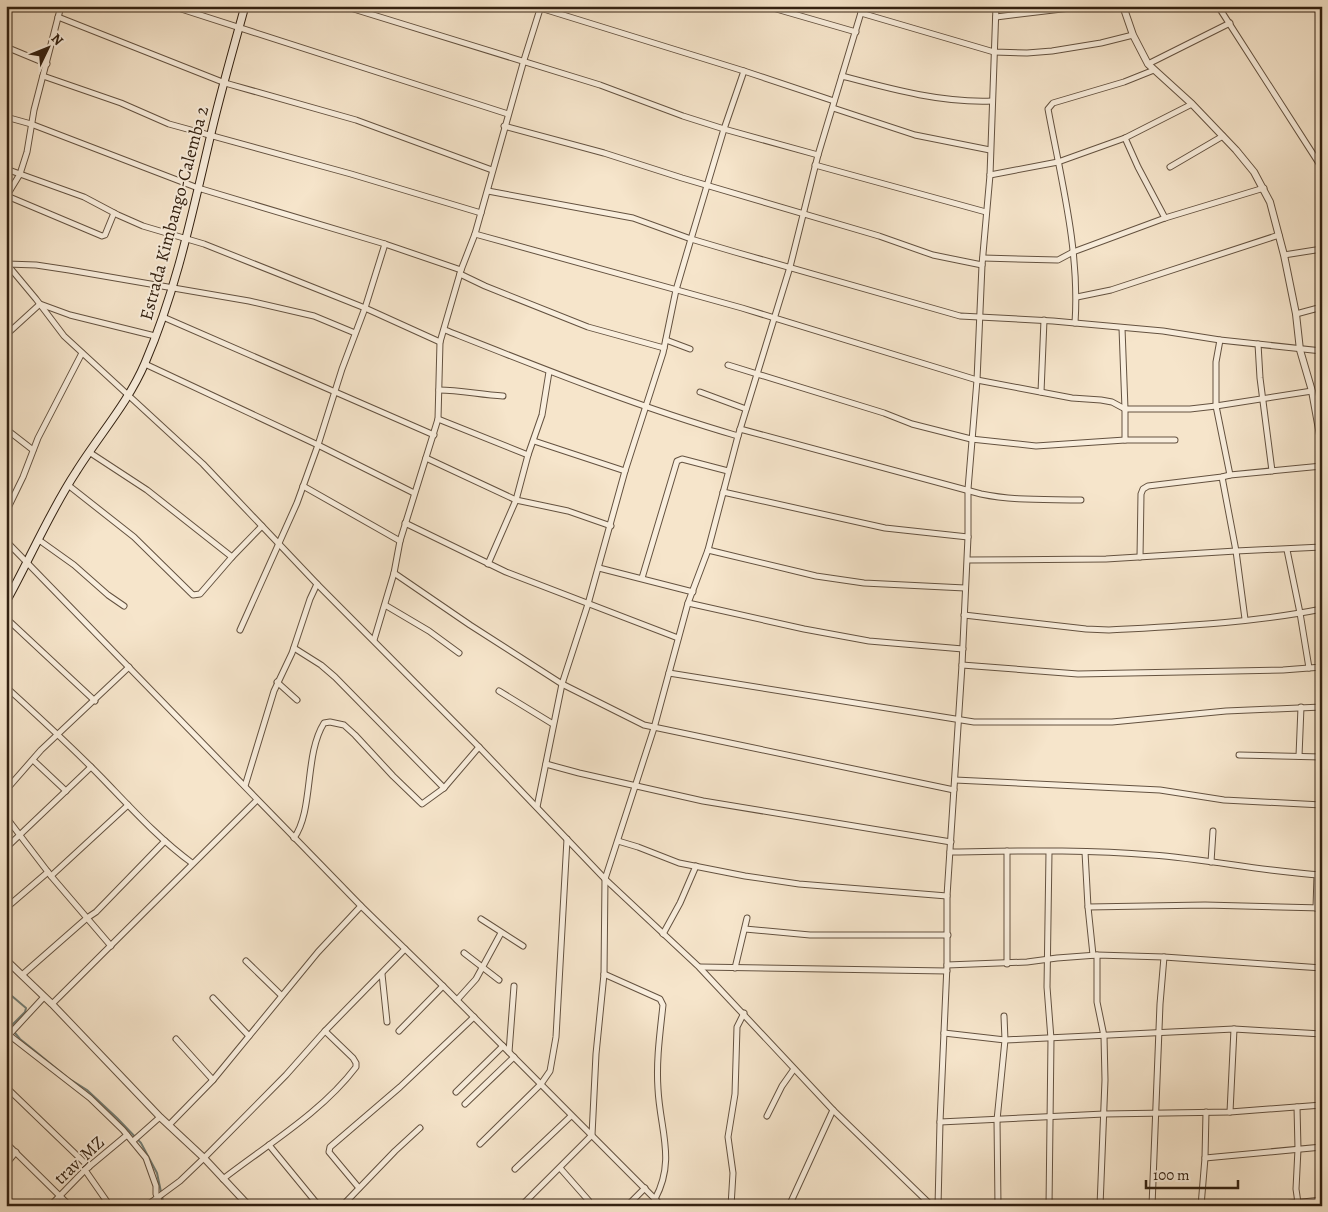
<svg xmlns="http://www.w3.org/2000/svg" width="1328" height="1212" viewBox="0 0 1328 1212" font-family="Alegreya,serif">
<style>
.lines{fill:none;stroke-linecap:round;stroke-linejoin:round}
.stream{stroke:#737f77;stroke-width:2}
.minor-casing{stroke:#645240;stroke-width:7}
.tertiary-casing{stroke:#645240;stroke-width:8}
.secondary-casing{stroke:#332111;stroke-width:9}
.minor{stroke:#f9eedd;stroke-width:5}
.tertiary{stroke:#f9eedd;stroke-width:6}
.secondary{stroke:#f9eedd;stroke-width:7}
.labels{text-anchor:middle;stroke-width:4;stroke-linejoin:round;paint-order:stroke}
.street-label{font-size:18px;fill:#332111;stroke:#f9eedd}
</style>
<rect width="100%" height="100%" fill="#f6e5cb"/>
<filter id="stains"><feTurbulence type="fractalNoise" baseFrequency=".004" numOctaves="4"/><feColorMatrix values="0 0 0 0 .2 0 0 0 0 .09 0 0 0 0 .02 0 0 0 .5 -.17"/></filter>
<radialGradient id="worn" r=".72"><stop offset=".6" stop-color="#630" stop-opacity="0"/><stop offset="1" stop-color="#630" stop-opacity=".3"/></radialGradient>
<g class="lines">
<!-- stream -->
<polyline class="stream" points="6,991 26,1008 25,1012 10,1027 20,1039 35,1051 68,1078 87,1090 117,1118 141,1143 157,1173 164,1206"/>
<defs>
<g id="minor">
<polyline points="172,6 508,114"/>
<polyline points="344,6 600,85 683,116 724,129 818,155"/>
<polyline points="534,6 744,71 834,101"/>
<polyline points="766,6 856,32"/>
<polyline points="1218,6 1322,168"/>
<polyline points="861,13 994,52 1027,53 1052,51 1101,43 1133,35"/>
<polyline points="58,17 225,83 356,120 492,170"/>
<polyline points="996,17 1087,6"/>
<polyline points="6,47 47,64"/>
<polyline points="1148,64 1230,23"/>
<polyline points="43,76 121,103 169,124 351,174 481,213"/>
<path d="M 842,76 C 891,89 941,103 992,101"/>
<polyline points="833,108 915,135 990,150"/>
<polyline points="6,117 31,124 198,188 385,244 461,270"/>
<polyline points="504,126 604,153 682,178 879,236 933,255 982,265"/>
<polyline points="1125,138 1138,167 1165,218"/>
<polyline points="815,165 986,212"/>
<polyline points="1170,167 1223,136"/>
<polyline points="6,169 84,197 118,215 143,226 204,244 365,308 440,342"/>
<polyline points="990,175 1058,162 1125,138 1192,104"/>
<polyline points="488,191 633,218 691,239 735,252 960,316 1053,321 1163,331 1220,340 1322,351"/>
<polyline points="7,196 102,236 105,235 114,213"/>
<polyline points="6,197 20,174 27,152 34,110 61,6"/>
<polyline points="475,234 742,308 977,380 1072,398 1101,400 1112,402 1125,409 1190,409 1216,406 1312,391"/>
<polyline points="1284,255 1322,249"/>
<polyline points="983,258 1058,260 1073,252 1165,218 1264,188"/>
<polyline points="6,263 36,299 64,336 203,464 317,584 479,747 605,879 699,967 833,1110 932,1206"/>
<polyline points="7,264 36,265 69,270 249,301 314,316 355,333"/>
<polyline points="460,274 485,286 588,327 664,348"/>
<polyline points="1077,297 1111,290 1279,235"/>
<polyline points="1296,314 1322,307"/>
<polyline points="163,317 434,435"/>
<path d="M 1075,323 C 1080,251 1061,179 1048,109 L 1053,103 L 1124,82 L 1154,70"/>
<polyline points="1122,328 1125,409 1125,440"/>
<path d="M 445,330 C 541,368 638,407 738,436"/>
<polyline points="6,335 40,304 70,315 155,336"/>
<polyline points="666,340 690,349"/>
<polyline points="1220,340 1216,362 1216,406 1230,475"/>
<polyline points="1258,344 1260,378 1272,471"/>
<polyline points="145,364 318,445 414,493"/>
<polyline points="728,365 884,413 912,424 971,439 1036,446 1125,440 1175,440"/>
<path d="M 439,390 C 461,390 481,395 503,396"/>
<polyline points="700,392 746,409"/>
<polyline points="1041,392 1044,320"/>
<polyline points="438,419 528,455"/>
<polyline points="6,429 33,450"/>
<path d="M 740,429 L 981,494 C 1014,501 1047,499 1081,500"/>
<polyline points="534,441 625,471"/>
<polyline points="89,452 147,490 232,557"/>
<polyline points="426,458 516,500 568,511 611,526"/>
<polyline points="1222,477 1236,551 1245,619"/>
<polyline points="68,485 134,537 193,595 200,594 232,557 262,526"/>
<polyline points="303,486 400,541"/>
<polyline points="723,492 885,528 968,537"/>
<polyline points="6,512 23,477 38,438 82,353"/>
<polyline points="405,523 506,572 678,638"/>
<polyline points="39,540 74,565 108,595 124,606"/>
<polyline points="6,541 361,906 443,986 662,1206"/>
<polyline points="708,550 816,576 864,583 965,588"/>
<polyline points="1287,550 1300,613 1309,668"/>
<polyline points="1140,557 1141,494 1143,489 1148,486 1222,477 1230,475 1322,466"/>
<polyline points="968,560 1106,559 1236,551 1322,547"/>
<polyline points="488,564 516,500 528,455 542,415 549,372"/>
<polyline points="599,568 693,592"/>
<polyline points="394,573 470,625 562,684 644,725 954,790"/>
<polyline points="642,578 677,461 682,459 728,471"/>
<polyline points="688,603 804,629 869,641 963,649"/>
<polyline points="385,605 429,631 459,653"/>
<path d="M 964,615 L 1086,629 L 1109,630 C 1180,626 1252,623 1322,609"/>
<polyline points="6,618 95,701"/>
<polyline points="240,630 297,503 318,445 342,369 365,308 385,244"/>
<polyline points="374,640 394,573 400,541 438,419 440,342 461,270 475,234 524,60 541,6"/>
<polyline points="294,648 321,665 335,677 444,788"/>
<polyline points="962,665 1078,674 1283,670 1322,667"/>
<polyline points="669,673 974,722 1112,722 1226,711 1322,707"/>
<polyline points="277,682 297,700"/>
<path d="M 6,687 C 39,717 72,747 103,779 C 131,808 159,839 192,863"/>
<polyline points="499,691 553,724"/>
<polyline points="6,748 8,750"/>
<polyline points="1239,755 1322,757"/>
<polyline points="1299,756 1301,707"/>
<polyline points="33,760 66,791"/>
<polyline points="546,764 579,773 703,801 951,842"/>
<polyline points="955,780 1160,790 1224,800 1322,805"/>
<polyline points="245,786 274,691 292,653 310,599 317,584"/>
<polyline points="6,790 41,750 129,667"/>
<polyline points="537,807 562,684 588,604 625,471 663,353 676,290 691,239 724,129 744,71"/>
<polyline points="6,817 51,876 111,946"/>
<path d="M 294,838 C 314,810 304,755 324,723 L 330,722 L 344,725 L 355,735 L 393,776 L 422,804 L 444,788 L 479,747"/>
<polyline points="618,841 638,847 679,863 745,876 799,884 947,896"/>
<polyline points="6,848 91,767"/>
<path d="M 950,852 C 1017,851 1085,849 1152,855 C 1209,859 1265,872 1322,875"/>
<polyline points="1085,852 1088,907 1093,955"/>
<polyline points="1211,862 1213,831"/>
<polyline points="51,876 128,805"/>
<polyline points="1088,907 1205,905 1322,908"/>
<polyline points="6,908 48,872"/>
<polyline points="1316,908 1317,875"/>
<polyline points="481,919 523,946"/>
<polyline points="745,929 810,935 948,935"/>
<polyline points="663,934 680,903 696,866"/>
<polyline points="464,953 499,980"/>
<polyline points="1097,955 1097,1002 1104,1036 1105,1080 1100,1206"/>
<polyline points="246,961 281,995"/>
<polyline points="1007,964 1007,851"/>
<polyline points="947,965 1027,962 1057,958 1097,955 1164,957 1322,968"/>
<polyline points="700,967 947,971"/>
<polyline points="735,968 747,918"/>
<polyline points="382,974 387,1022"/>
<path d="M 604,974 L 660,999 L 663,1005 C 660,1033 656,1061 658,1089 C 660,1130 676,1160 655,1199"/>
<polyline points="22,975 87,918 96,912 165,841"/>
<polyline points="213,998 249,1036"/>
<polyline points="457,1000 476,979 501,933"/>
<polyline points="52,1004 257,800"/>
<polyline points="399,1031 443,986"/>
<polyline points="944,1033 1005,1040 1234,1029 1322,1034"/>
<polyline points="9,1035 90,1098 123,1130 146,1158 156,1186 156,1194 161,1206"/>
<polyline points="7,1037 44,997"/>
<polyline points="176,1039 213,1080"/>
<polyline points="509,1052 514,986"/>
<polyline points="6,1087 89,1167"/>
<polyline points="456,1092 503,1046"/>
<polyline points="465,1104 514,1057"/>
<polyline points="1297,1107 1298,1149 1296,1189 1298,1203"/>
<polyline points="1230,1112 1234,1029"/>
<polyline points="767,1116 782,1086 794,1069"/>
<polyline points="940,1122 1104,1114 1230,1112 1322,1105"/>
<polyline points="169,1125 213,1080 318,952 361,906"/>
<polyline points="133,1141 160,1117"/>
<polyline points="6,1143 70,1206"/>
<polyline points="480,1144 541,1084 550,1071 556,1037 567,839"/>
<polyline points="269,1145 319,1206"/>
<polyline points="1205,1158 1322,1147"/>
<polyline points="6,1164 16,1152"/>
<polyline points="560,1168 589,1201 587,1206"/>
<polyline points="515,1169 571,1116"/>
<polyline points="85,1170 110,1206"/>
<path d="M 223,1179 C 268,1144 321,1113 356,1067 L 356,1063 L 353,1058 L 325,1031"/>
<polyline points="359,1188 329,1152 330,1147 400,1087 474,1017"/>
<polyline points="50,1206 85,1170 127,1135"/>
<polyline points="146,1206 180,1181 204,1158 286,1075 325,1031 405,949"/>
<polyline points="342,1206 395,1151 420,1128"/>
<polyline points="521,1206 592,1135 596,1054 604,974 605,879 654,728 688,603 708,550 738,436 790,267 818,155 863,6"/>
<polyline points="627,1206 645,1188"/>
<polyline points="731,1206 733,1173 728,1137 735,1094 737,1027 744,1013"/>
<polyline points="789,1206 833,1110"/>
<polyline points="938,1206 940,1122 947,965 947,896 962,665 968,537 968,489 977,380 982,265 990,175 996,6"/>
<polyline points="998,1206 997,1120 1005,1040 1004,1016"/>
<polyline points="1049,1206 1051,1039 1047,987 1049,852"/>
<polyline points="1152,1206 1160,1004 1164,957"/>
<polyline points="1201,1206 1205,1158 1206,1112"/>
<polyline points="1262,1206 1322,1200"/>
</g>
<g id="tertiary">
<polyline points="1123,6 1133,35 1148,64 1192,104 1236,150 1254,172 1270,202 1284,255 1296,314 1300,350 1312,391 1322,446"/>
<polyline points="6,960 52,1004 160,1117 204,1158 249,1206"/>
</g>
<path id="secondary" d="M 6,602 C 30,559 49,513 76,472 C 99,435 128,403 145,363 C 176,291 192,214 210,138 C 220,94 233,50 245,6"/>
</defs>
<!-- minor casing -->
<use href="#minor" class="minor-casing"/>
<!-- tertiary casing -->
<use href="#tertiary" class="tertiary-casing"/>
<!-- secondary casing -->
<use href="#secondary" class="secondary-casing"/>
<!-- minor -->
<use href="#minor" class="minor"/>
<!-- tertiary -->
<use href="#tertiary" class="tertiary"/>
<!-- secondary -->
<use href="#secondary" class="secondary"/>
</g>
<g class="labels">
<!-- street labels -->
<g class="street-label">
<text transform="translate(174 213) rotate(-75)" y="6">Estrada Kimbango-Calemba 2</text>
<text transform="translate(79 1160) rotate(-43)" y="6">trav_MZ</text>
</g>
</g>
<!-- margin -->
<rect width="1328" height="1212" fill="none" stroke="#f6e5cb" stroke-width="25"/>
<rect x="8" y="8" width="1313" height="1197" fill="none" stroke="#332111" stroke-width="2.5"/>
<rect x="12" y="12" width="1303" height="1187" fill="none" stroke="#332111"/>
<!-- north arrow -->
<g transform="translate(48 48) rotate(47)" stroke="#f9eedd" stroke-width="4" paint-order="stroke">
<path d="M0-4L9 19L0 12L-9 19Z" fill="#332111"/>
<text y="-8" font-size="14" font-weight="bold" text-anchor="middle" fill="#332111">N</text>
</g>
<!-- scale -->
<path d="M1146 1180v8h92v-8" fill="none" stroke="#332111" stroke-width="2.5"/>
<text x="1153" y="1180" font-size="15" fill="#332111" stroke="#f9eedd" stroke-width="4" paint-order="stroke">100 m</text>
<rect width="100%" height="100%" filter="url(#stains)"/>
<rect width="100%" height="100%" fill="url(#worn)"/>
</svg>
